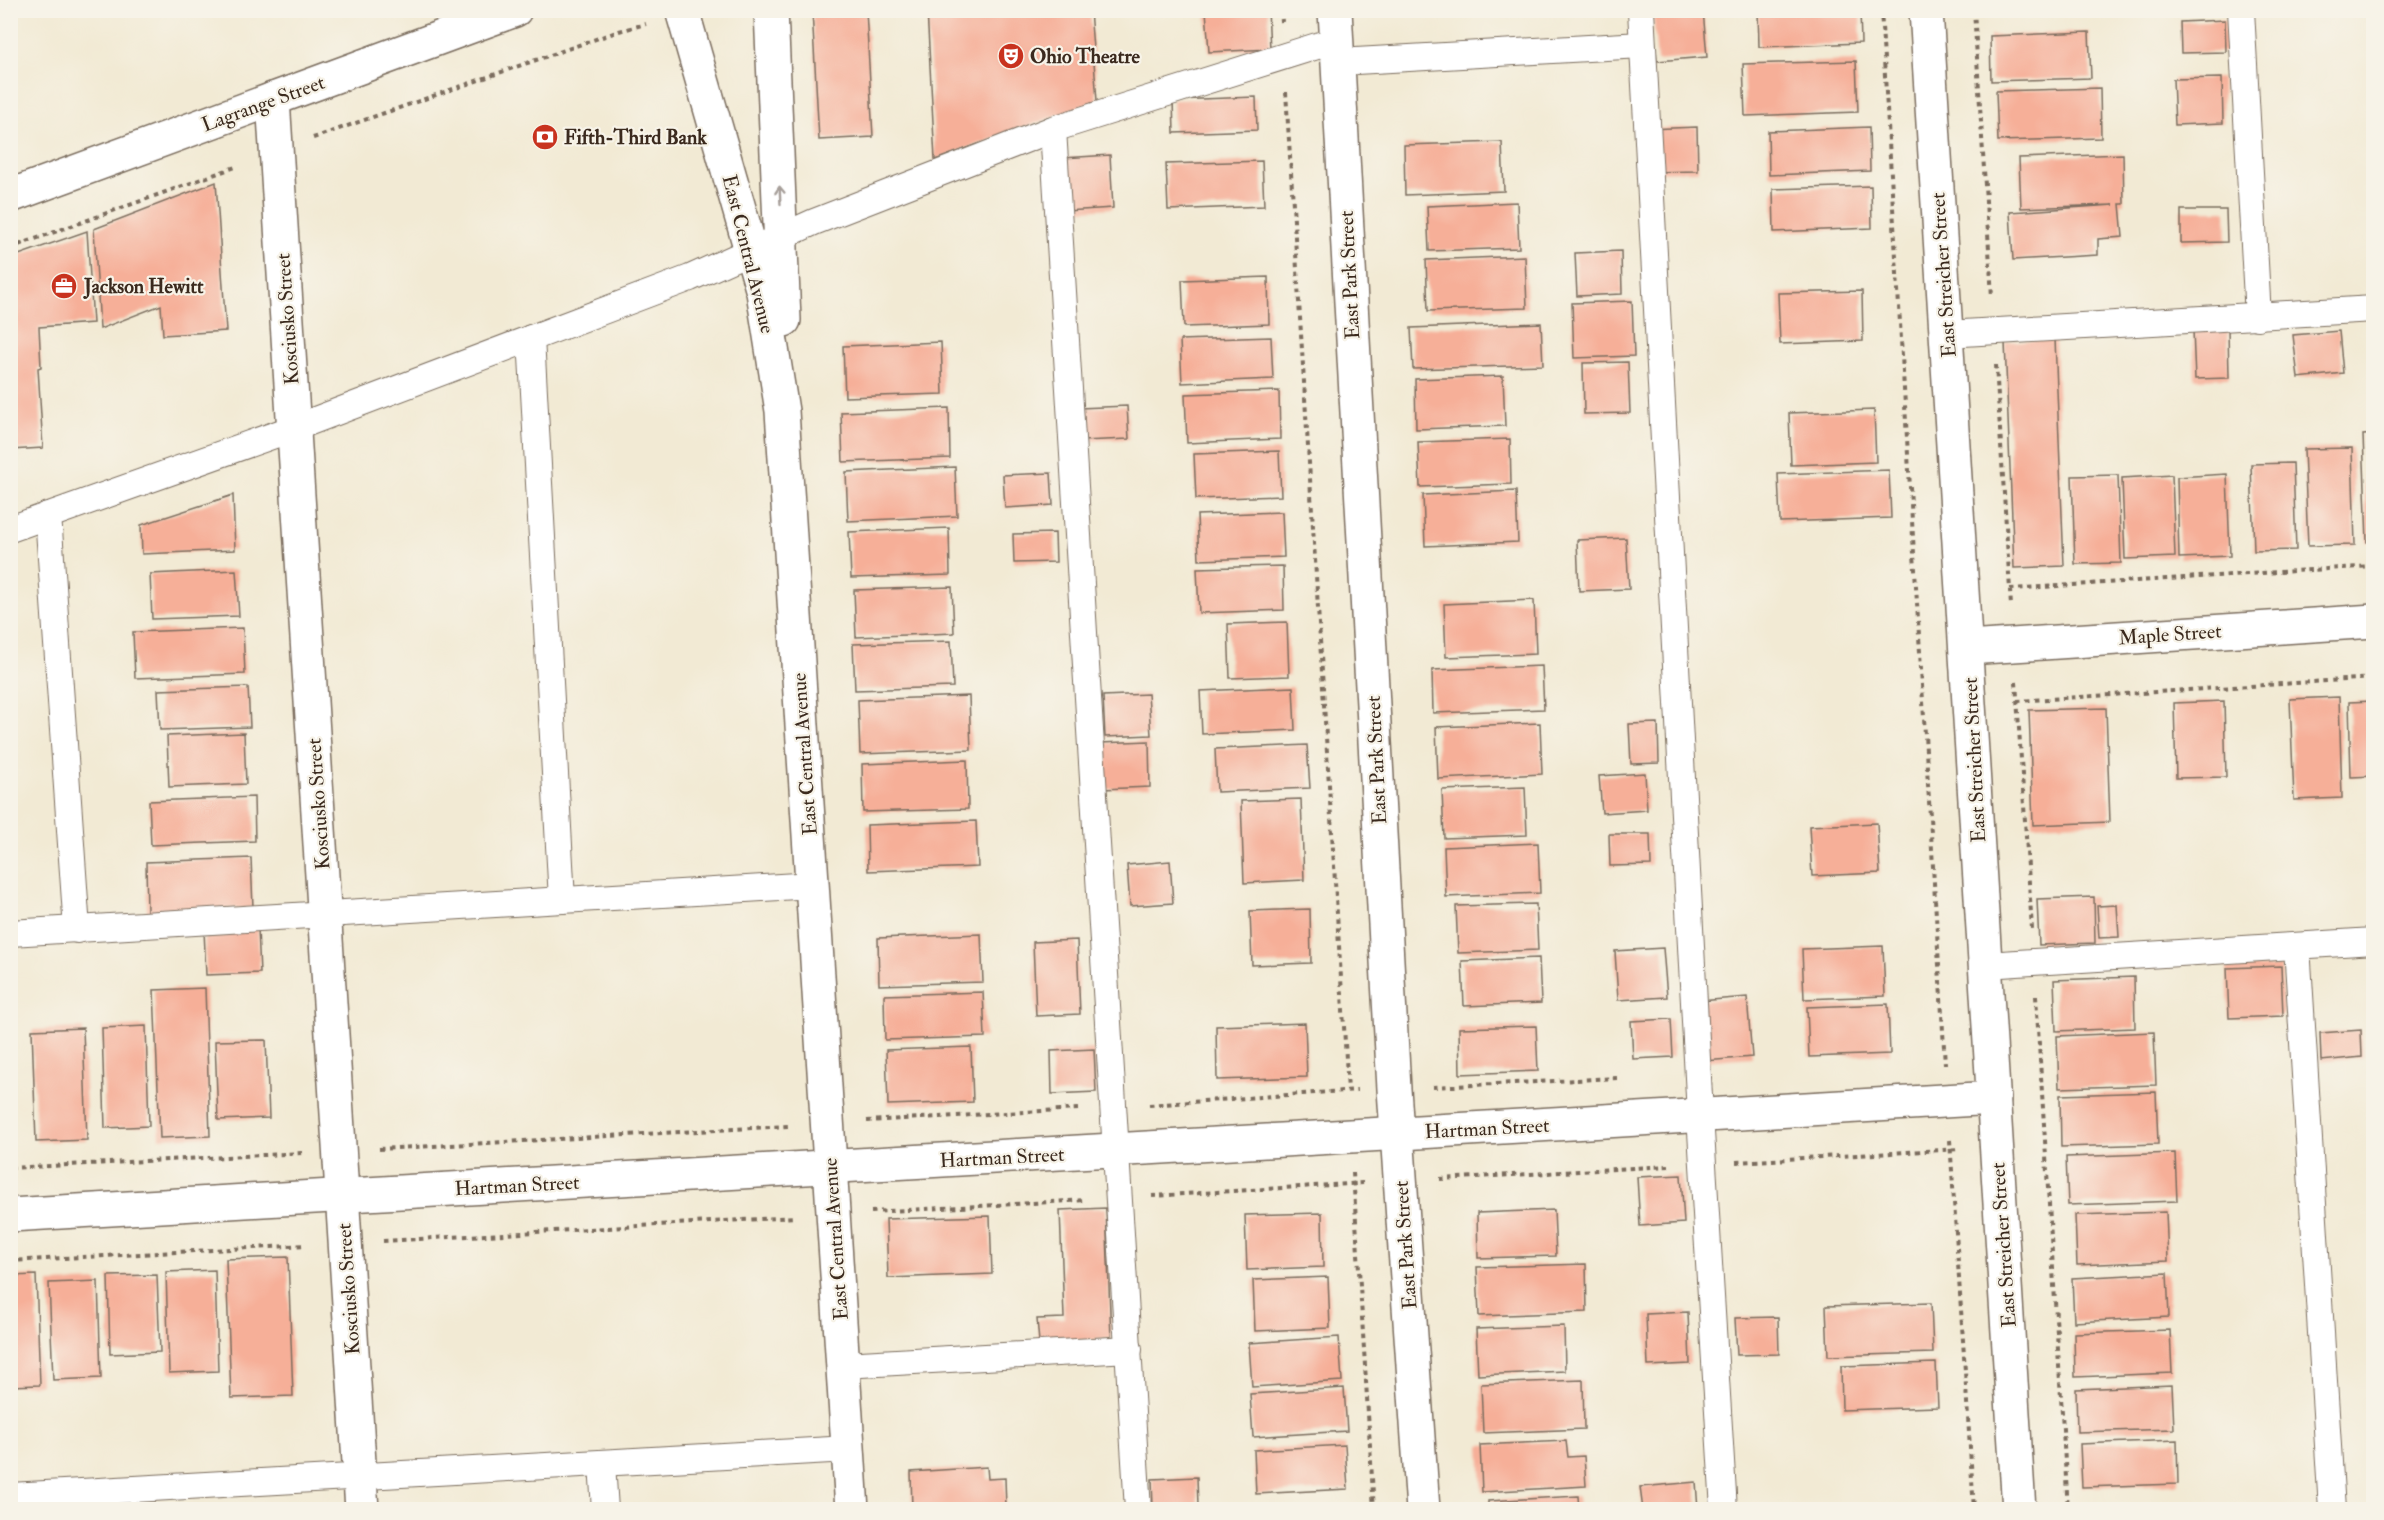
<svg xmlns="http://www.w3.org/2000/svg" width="2384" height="1520" viewBox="0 0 2384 1520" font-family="'IM FELL Double Pica',serif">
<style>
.building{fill:#f6af98}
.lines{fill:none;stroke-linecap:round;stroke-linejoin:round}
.service-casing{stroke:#7b6d5e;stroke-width:28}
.minor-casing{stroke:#7b6d5e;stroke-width:36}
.tertiary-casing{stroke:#7b6d5e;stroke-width:36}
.secondary-casing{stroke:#7b6d5e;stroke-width:36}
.path{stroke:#7b6d5e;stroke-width:4;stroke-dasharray:4.5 4.5;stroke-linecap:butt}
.service{stroke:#fff;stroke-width:26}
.minor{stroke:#fff;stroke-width:33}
.tertiary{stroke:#fff;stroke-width:33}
.secondary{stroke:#fff;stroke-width:33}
.oneway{stroke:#a79f9a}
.labels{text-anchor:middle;stroke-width:4.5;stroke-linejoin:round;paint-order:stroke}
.poi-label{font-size:20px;font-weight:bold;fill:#3b2a1e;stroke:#f7f3e8;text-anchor:start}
.street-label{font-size:20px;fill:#3b2a1e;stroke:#f7f3e8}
</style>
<rect width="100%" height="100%" fill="#f7f3e8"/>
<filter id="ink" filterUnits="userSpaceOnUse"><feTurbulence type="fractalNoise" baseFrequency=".0167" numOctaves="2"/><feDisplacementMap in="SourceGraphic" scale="12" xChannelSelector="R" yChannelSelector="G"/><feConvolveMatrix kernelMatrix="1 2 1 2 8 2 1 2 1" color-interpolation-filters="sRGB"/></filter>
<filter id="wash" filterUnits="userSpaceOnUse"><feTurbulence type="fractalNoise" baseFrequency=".008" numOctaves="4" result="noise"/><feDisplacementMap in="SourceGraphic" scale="24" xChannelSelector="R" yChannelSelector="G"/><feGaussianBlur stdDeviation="1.35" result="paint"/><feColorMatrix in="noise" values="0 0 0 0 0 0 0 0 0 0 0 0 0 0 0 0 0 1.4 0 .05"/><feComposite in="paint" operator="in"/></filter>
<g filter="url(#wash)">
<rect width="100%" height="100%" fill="#f2ead4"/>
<g id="blocks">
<!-- building -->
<g class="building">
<polygon points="812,10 866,10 873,137 819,140"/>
<polygon points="927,10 1090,10 1097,101 935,160"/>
<polygon points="1206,10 1268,10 1270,49 1209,52"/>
<polygon points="1675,10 1703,10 1707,57 1657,61 1653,12"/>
<polygon points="1758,10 1860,10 1861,43 1759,47"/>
<polygon points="2225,20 2226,52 2181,53 2180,22"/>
<polygon points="2089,32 2091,78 1991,81 1990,36"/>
<polygon points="1856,61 1858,112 1745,116 1743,64"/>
<polygon points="2222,78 2223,123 2175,125 2173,79"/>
<polygon points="2100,88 2101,138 1998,141 1996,91"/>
<polygon points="1256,97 1257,130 1174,133 1173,100"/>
<polygon points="1697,127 1698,171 1650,172 1648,129"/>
<polygon points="1869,127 1870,171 1769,175 1768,131"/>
<polygon points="1502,142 1504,191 1405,195 1404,145"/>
<polygon points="2123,154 2124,204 2120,204 2123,237 2098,239 2098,255 2013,260 2010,212 2114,205 2021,208 2019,158"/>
<polygon points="1110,155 1113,208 1066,211 1063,158"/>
<polygon points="1262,161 1264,206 1168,210 1166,164"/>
<polygon points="216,182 226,331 163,335 161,305 100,329 94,229"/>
<polygon points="1871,186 1872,228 1774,232 1773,189"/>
<polygon points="1517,202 1519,248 1429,251 1427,206"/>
<polygon points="2181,210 2226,210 2227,242 2181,243"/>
<polygon points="87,231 93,323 39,327 41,367 38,368 43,448 10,450 10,258"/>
<polygon points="1621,251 1622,294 1577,296 1575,253"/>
<polygon points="1525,256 1527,308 1428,311 1426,260"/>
<polygon points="1268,277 1269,324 1184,327 1182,280"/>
<polygon points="1862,291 1863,341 1780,344 1778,293"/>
<polygon points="1632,301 1634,356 1574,358 1572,303"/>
<polygon points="1541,323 1543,365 1413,369 1411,328"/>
<polygon points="2228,329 2229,378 2195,379 2193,330"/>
<polygon points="2339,331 2343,373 2298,378 2293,335"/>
<polygon points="1271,337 1273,379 1182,383 1180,340"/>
<polygon points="2055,339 2064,566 2014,568 2005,342"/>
<polygon points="941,342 943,394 845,397 843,346"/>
<polygon points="1628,362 1630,413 1584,414 1583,363"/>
<polygon points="1503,376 1505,426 1416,429 1415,379"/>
<polygon points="1279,391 1280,439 1187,443 1185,394"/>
<polygon points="1127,406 1129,439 1081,441 1079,408"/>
<polygon points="949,408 950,458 843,462 841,412"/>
<polygon points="1874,410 1876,462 1791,465 1789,413"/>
<polygon points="2374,434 2374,541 2367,542 2363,435"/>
<polygon points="1510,439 1511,484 1420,487 1418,442"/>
<polygon points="2352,448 2355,545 2308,546 2304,449"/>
<polygon points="1279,451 1281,496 1196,499 1194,454"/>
<polygon points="2293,463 2296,550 2254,551 2251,464"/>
<polygon points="955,467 957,516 848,521 846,472"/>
<polygon points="1889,470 1891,518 1780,522 1778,474"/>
<polygon points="1051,473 1053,505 1005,508 1003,475"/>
<polygon points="2227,474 2230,556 2179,558 2177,477"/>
<polygon points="2118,475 2121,563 2075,564 2072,476"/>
<polygon points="2172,475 2175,557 2125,559 2122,478"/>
<polygon points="1516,491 1518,542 1425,546 1423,495"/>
<polygon points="233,495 235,550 142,554 141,525"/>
<polygon points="1282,512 1284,557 1199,560 1197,515"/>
<polygon points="949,528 950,575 851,578 849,532"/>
<polygon points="1055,533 1056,562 1014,563 1013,534"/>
<polygon points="1626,538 1629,589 1579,591 1577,540"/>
<polygon points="1283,566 1284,610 1199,613 1197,568"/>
<polygon points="236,570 239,616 152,619 150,574"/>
<polygon points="952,587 954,633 856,637 854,590"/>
<polygon points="1534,600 1536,654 1446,657 1444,604"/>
<polygon points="1287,622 1289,676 1230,678 1228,624"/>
<polygon points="243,628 245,674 135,678 133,632"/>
<polygon points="951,641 953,687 855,690 853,644"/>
<polygon points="1542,666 1544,709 1433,713 1432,670"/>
<polygon points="248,687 250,727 160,730 158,690"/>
<polygon points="1293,687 1295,730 1202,734 1200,691"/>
<polygon points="1148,694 1151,735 1105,737 1103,696"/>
<polygon points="969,696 971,750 860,754 858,700"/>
<polygon points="2339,697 2342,798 2294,800 2290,699"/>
<polygon points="2224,701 2226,777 2176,778 2174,703"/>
<polygon points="2374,701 2374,776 2351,777 2349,702"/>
<polygon points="2106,708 2110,822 2033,825 2029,710"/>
<polygon points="1540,723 1542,774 1438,779 1436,727"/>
<polygon points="1658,723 1659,763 1631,764 1629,724"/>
<polygon points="244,733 246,784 169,787 167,736"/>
<polygon points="1149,741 1150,787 1102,789 1100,743"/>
<polygon points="1307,745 1310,788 1217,792 1215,749"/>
<polygon points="967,760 968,809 863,812 862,764"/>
<polygon points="1645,773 1647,810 1602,813 1599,776"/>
<polygon points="1525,787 1527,835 1444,838 1442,790"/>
<polygon points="254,797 255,841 151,845 149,801"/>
<polygon points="1301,799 1304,880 1244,883 1241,801"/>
<polygon points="976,821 978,867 868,871 867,825"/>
<polygon points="1877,823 1880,873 1812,876 1809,826"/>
<polygon points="1609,834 1650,834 1651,865 1610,866"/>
<polygon points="1538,843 1540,893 1446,897 1444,847"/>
<polygon points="251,858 253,908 147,912 146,862"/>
<polygon points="1170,861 1173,903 1130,906 1127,865"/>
<polygon points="2094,897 2095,943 2039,945 2037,899"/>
<polygon points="1536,904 1538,950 1458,953 1456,906"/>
<polygon points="2117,905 2119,937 2099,938 2097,906"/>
<polygon points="1310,909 1311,963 1252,965 1250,911"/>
<polygon points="258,928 260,973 206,975 204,930"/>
<polygon points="981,934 983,982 879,985 878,938"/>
<polygon points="1077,940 1080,1014 1036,1016 1033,942"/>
<polygon points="1883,946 1885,996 1804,999 1802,949"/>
<polygon points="1663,948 1667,997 1618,1000 1615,951"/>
<polygon points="1539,958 1541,1003 1464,1006 1462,961"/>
<polygon points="2281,966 2283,1016 2229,1018 2227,968"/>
<polygon points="2134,977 2135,1028 2056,1031 2054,980"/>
<polygon points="205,988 210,1136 160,1138 154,990"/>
<polygon points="983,992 985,1037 885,1040 884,995"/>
<polygon points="1747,997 1752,1057 1705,1061 1700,1001"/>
<polygon points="1888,1004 1890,1054 1809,1057 1807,1007"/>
<polygon points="1671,1019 1673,1057 1633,1059 1631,1021"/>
<polygon points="1305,1023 1307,1077 1217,1080 1216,1026"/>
<polygon points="146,1026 149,1126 105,1128 102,1028"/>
<polygon points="1536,1026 1538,1071 1460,1074 1459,1028"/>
<polygon points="83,1028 87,1140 36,1142 32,1030"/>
<polygon points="2361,1030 2362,1057 2321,1061 2320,1033"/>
<polygon points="2154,1032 2156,1085 2059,1088 2057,1036"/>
<polygon points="266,1040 269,1118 218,1120 215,1041"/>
<polygon points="971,1047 973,1102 888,1105 886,1050"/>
<polygon points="1094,1049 1096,1092 1052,1094 1051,1051"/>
<polygon points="2156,1092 2158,1144 2061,1147 2060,1095"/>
<polygon points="2175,1153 2177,1201 2068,1205 2066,1157"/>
<polygon points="1681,1175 1684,1223 1640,1226 1637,1177"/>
<polygon points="1106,1208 1111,1339 1039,1342 1037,1319 1064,1318 1060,1210"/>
<polygon points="1554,1210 1556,1256 1478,1258 1477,1213"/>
<polygon points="2166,1212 2168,1261 2077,1265 2075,1215"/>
<polygon points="1322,1213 1323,1267 1247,1270 1245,1215"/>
<polygon points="990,1216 992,1274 888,1278 886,1219"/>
<polygon points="288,1257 293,1396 231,1398 226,1259"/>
<polygon points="1586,1264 1587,1312 1479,1316 1477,1267"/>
<polygon points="215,1270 218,1371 169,1373 166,1272"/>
<polygon points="2167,1273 2169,1317 2074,1322 2072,1278"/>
<polygon points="36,1275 40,1385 10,1386 10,1276"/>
<polygon points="157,1275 160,1352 110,1354 108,1276"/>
<polygon points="1328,1277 1330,1328 1255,1331 1253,1280"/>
<polygon points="98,1281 101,1378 53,1380 49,1283"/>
<polygon points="1931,1303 1933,1353 1828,1356 1826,1306"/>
<polygon points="1688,1312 1690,1364 1648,1366 1646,1314"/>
<polygon points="1778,1317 1779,1354 1737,1355 1735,1318"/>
<polygon points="1564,1326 1565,1371 1478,1375 1476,1329"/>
<polygon points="2170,1330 2172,1373 2075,1377 2074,1333"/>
<polygon points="1339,1337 1342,1381 1252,1387 1249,1343"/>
<polygon points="1936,1363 1938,1407 1842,1410 1841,1366"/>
<polygon points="1583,1380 1584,1429 1483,1433 1481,1384"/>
<polygon points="2172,1385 2174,1429 2077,1432 2076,1389"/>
<polygon points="1344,1388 1347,1431 1253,1437 1250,1394"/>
<polygon points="2177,1440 2178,1484 2082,1487 2080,1444"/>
<polygon points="1566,1441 1568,1457 1584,1456 1586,1486 1482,1492 1480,1445"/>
<polygon points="1345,1445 1348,1489 1256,1494 1254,1450"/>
<polygon points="987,1467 988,1479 1005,1478 1006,1507 990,1507 990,1510 912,1510 911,1472"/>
<polygon points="1197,1477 1198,1506 1153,1507 1152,1479"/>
<polygon points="1696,1482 1698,1510 1643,1510 1640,1487"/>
<polygon points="1578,1496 1579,1510 1488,1510 1488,1501"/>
</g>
</g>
</g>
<g filter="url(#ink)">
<use href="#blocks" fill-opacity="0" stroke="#7b6d5e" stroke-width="1.5"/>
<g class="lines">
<defs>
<g id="service">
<polyline points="1641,10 1700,1115 1724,1510"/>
<polyline points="2241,10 2258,317"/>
<polyline points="1338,62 1642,45"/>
<polyline points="1053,129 1138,1510"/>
<polyline points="1946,334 2374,309"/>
<polyline points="531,338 562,900"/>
<polyline points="48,515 77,930"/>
<polyline points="10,529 294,428 690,278 814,222 1053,129 1336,40"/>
<polyline points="10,933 813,885"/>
<polyline points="2297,946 2332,1510"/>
<polyline points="1985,965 2374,941"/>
<polyline points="843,1365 1129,1349"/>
<polyline points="602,1463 605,1510"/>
<polyline points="10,1496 849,1449"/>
</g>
<g id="minor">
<polyline points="1335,10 1394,1089 1423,1510"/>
<polyline points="1926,10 2019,1510"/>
<polyline points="273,99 362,1510"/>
<polyline points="1967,648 2374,621"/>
<polyline points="10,1215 1994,1098"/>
</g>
<g id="tertiary">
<polyline points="682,10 763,292 782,411 852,1510"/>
<polyline points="771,10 784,320"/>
</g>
<polyline id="secondary" points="10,196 515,10"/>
</defs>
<!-- service casing -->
<use href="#service" class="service-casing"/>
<!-- minor casing -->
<use href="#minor" class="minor-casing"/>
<!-- tertiary casing -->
<use href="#tertiary" class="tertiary-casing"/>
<!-- secondary casing -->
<use href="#secondary" class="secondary-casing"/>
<!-- path -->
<g class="path">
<polyline points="1281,10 1282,22"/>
<polyline points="1881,10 1945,1064"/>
<polyline points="1974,10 1992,297"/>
<polyline points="1286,92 1348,1091"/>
<polyline points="313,138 619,31 646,24"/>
<polyline points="10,248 238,166"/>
<polyline points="1996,365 2011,606"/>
<polyline points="2010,589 2374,566"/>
<polyline points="2016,682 2032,929"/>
<polyline points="2017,701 2374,678"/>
<polyline points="2036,996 2068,1510"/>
<polyline points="1433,1087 1617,1078"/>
<polyline points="1149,1105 1357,1090"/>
<polyline points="867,1121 1078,1109"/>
<polyline points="1950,1140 1974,1510"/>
<polyline points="379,1149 788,1126"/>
<polyline points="1736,1162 1960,1149"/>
<polyline points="10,1168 303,1153"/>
<polyline points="1353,1173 1374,1510"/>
<polyline points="1440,1179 1669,1166"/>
<polyline points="1152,1196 1364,1183"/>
<polyline points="871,1212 1085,1200"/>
<polyline points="383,1241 795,1217"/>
<polyline points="10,1261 306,1245"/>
</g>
<!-- service -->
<use href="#service" class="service"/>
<!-- minor -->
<use href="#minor" class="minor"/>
<!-- tertiary -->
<use href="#tertiary" class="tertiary"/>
<!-- secondary -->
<use href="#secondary" class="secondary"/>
</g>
<!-- one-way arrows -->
<defs><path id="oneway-shaft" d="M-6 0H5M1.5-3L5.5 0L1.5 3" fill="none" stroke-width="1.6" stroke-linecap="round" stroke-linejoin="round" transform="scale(1.5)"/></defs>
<use class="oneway" href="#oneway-shaft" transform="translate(780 195) rotate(-93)"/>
</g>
<!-- icons -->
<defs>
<symbol id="theatre-disc" viewBox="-11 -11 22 22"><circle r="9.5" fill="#c8321e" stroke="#f7f3e8"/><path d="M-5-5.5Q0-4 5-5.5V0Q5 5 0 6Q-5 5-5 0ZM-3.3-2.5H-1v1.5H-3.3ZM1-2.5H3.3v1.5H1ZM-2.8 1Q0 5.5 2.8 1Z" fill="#fff"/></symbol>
<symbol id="bank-disc" viewBox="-11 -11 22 22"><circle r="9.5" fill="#c8321e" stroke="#f7f3e8"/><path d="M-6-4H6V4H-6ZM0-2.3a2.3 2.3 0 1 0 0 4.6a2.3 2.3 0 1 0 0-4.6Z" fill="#fff"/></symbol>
<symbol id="office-disc" viewBox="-11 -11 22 22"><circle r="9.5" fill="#c8321e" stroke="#f7f3e8"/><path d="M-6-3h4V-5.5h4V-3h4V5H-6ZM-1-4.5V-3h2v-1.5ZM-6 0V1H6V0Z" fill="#fff"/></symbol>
</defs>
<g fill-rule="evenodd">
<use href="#theatre-disc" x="996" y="41" width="30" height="30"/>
<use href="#bank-disc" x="530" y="122" width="30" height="30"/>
<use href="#office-disc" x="49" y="271" width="30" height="30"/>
</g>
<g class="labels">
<!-- poi labels -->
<g class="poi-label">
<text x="1030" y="63">Ohio Theatre</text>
<text x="564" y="144">Fifth-Third Bank</text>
<text x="84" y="293">Jackson Hewitt</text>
</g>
<!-- street labels -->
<g class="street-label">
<text transform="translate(263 103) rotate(-20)" y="7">Lagrange Street</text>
<text transform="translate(749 254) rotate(76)" y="7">East Central Avenue</text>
<text transform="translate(1349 275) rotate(-93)" y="7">East Park Street</text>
<text transform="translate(1943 275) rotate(-94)" y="7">East Streicher Street</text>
<text transform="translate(287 319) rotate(-94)" y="7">Kosciusko Street</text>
<text transform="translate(2170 634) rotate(-4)" y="7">Maple Street</text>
<text transform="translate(804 754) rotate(-94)" y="7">East Central Avenue</text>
<text transform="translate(1376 760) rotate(-93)" y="7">East Park Street</text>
<text transform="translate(1974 760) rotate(-93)" y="7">East Streicher Street</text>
<text transform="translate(318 804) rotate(-94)" y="7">Kosciusko Street</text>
<text transform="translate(1487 1128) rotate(-3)" y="7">Hartman Street</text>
<text transform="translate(1002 1157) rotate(-3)" y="7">Hartman Street</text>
<text transform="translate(517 1185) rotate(-3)" y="7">Hartman Street</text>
<text transform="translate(835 1239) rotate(-94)" y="7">East Central Avenue</text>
<text transform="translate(1405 1245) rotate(-94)" y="7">East Park Street</text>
<text transform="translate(2003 1245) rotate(-94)" y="7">East Streicher Street</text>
<text transform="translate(348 1289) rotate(-94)" y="7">Kosciusko Street</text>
</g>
</g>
<!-- margin -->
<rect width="2384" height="1520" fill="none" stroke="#f7f3e8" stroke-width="36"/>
</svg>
